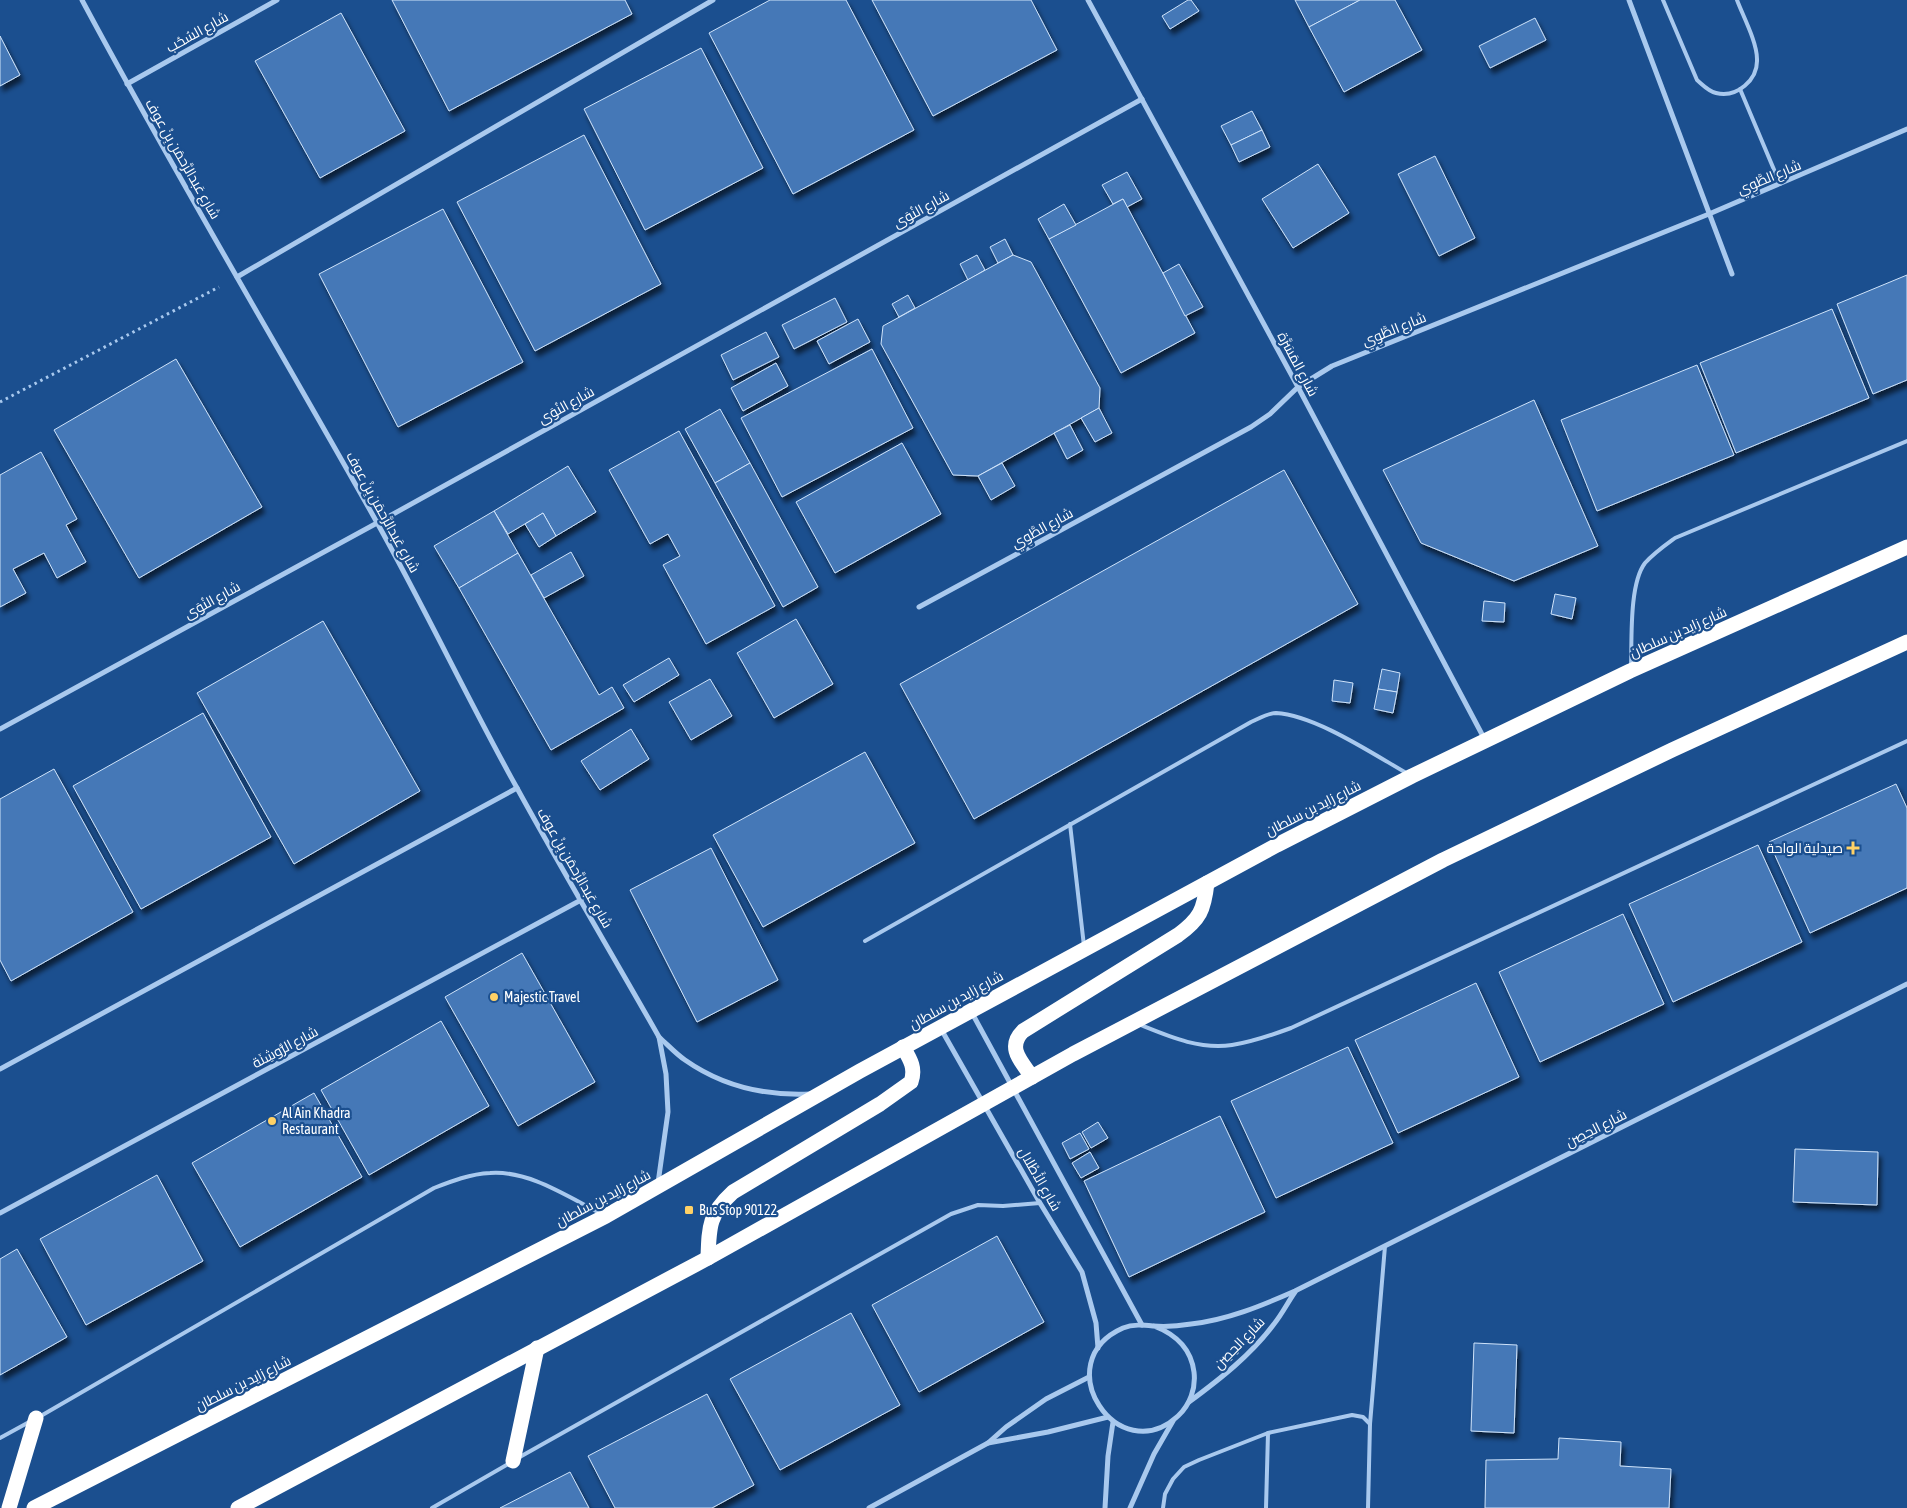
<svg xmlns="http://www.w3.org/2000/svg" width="1907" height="1508" viewBox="0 0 1907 1508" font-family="'Asap Condensed',Cairo,sans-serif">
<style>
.building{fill:#4478b7;stroke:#cfe3fa;filter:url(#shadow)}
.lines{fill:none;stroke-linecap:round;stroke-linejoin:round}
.path{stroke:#a9c9ee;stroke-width:3;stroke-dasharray:2.5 4;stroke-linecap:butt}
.lane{stroke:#a9c9ee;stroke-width:4}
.street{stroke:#a9c9ee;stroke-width:5}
.highway{stroke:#fff;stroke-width:15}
.poi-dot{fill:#ffd166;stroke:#1b4f8f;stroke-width:2}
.labels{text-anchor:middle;stroke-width:4.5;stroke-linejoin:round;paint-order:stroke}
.street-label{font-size:14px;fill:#fff;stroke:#1b4f8f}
.poi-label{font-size:14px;fill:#fff;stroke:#1b4f8f;text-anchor:start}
</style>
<defs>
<filter id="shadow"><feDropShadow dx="3" dy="5.5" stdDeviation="2.5" flood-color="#0009"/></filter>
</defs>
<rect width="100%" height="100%" fill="#1b4f8f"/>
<!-- building -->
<g class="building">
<polygon points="392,0 625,0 632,14 449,111"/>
<polygon points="770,0 846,0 914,130 793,194 709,33"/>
<polygon points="872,0 1031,0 1057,50 933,116"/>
<polygon points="1188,0 1191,0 1199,11 1170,29 1162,16"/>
<polygon points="1295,0 1360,0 1309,27"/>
<polygon points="1360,0 1395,0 1422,50 1344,92 1309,27"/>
<polygon points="341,13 405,131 320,178 255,61"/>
<polygon points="1535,18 1546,40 1490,68 1479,46"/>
<polygon points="0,36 20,75 0,86"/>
<polygon points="701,48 763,168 645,230 584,109"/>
<polygon points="1252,111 1262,130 1231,145 1221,126"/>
<polygon points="1262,130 1270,147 1239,162 1231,145"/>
<polygon points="584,135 661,284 535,351 457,202"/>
<polygon points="1435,156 1475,238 1439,256 1398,174"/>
<polygon points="1318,164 1349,213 1293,248 1262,199"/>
<polygon points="1127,172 1142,199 1127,207 1123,199 1113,204 1102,185"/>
<polygon points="1123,199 1195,333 1121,373 1049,239"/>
<polygon points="1064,204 1076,225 1049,239 1038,219"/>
<polygon points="443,209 523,362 398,427 319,274"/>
<polygon points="1005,239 1013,255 998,263 990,247"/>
<polygon points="977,255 985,270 968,280 960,264"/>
<polygon points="1013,255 1031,262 1100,388 1099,408 978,476 953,475 881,344 883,326"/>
<polygon points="1179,264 1203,307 1185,316 1163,273"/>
<polygon points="1907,275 1907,380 1873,394 1837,304"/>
<polygon points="908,295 915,308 899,317 892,304"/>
<polygon points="835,298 847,322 794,349 782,325"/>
<polygon points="1832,309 1869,398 1736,453 1700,363"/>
<polygon points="858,319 870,342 829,364 817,341"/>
<polygon points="766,332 779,357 733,380 721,355"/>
<polygon points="872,349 913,428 782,497 741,418"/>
<polygon points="176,359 262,507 139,578 54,430"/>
<polygon points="776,363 788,386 743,411 731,388"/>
<polygon points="1697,365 1734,455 1597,511 1561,420"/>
<polygon points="1534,400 1598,546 1514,581 1421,543 1383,470"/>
<polygon points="1099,408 1112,433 1095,442 1081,418"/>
<polygon points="720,409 750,463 715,483 685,429"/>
<polygon points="1070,425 1083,450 1067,459 1054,433"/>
<polygon points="679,431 775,606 706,644 663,565 680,556 668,534 650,544 609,470"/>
<polygon points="902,443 941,514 835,573 796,502"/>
<polygon points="41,452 77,519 66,525 86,562 57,578 44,553 13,569 26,593 0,607 0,475"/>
<polygon points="750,463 818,587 783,607 715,483"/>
<polygon points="1002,463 1015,486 991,500 978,476"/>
<polygon points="568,466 596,512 556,536 543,513 508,534 494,511"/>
<polygon points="1284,470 1358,604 974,819 900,684"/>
<polygon points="494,511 518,553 459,588 434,546"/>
<polygon points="543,513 556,536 539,547 525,524"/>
<polygon points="571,552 584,576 544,598 531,575"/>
<polygon points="518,553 599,695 612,687 624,708 551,750 459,588"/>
<polygon points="1555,594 1576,598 1572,619 1551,614"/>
<polygon points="1484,601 1505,603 1504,622 1482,621"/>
<polygon points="796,619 833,684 774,718 737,653"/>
<polygon points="323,621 420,791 294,864 197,693"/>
<polygon points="669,658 679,675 634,702 623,685"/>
<polygon points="1382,669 1400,673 1397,692 1378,689"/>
<polygon points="710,679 732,716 691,740 669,702"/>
<polygon points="1334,680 1353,683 1350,703 1332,701"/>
<polygon points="1378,689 1397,692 1393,713 1374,709"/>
<polygon points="203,713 271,837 141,909 73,786"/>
<polygon points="631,729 649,759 600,790 581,761"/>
<polygon points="865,752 915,843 763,927 713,835"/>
<polygon points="54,769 133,912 11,981 0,960 0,799"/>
<polygon points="1896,784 1907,808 1907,888 1810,933 1769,842"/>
<polygon points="1758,845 1802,942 1673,1002 1629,904"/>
<polygon points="711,848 778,980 697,1022 630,890"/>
<polygon points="1623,914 1664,1004 1540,1062 1499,972"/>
<polygon points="522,953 595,1082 518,1126 445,997"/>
<polygon points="1476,983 1519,1077 1398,1133 1355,1040"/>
<polygon points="441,1021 489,1106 369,1175 321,1090"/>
<polygon points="1348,1047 1393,1143 1276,1198 1231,1101"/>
<polygon points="314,1093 362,1177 240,1247 192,1163"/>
<polygon points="1220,1116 1265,1212 1129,1277 1084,1181"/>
<polygon points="1098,1122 1108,1138 1091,1148 1082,1132"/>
<polygon points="1080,1133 1089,1149 1070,1159 1062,1143"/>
<polygon points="1795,1149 1878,1152 1877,1205 1793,1202"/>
<polygon points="1090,1152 1099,1168 1081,1178 1072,1163"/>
<polygon points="157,1175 203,1261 86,1325 40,1239"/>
<polygon points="997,1236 1044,1322 919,1392 872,1305"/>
<polygon points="17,1249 67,1337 0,1375 0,1259"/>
<polygon points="851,1313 900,1405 780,1470 730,1379"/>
<polygon points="1474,1343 1517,1345 1514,1433 1471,1431"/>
<polygon points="707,1394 754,1485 712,1508 615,1508 588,1456"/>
<polygon points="1559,1438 1621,1442 1620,1466 1671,1469 1669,1508 1485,1508 1486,1460 1558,1459"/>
<polygon points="570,1472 589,1508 500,1508"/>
</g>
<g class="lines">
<!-- path -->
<polyline class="path" points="0,402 219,287"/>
<!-- lane -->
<g class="lane">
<path d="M 1663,0 L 1697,80 C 1703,85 1708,91 1716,93 C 1737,98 1758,80 1757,59 C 1757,42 1743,16 1737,0"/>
<polyline points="1740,89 1780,184"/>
<path d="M 1631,666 C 1632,640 1629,584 1645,563 C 1654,553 1664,546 1675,538 L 1907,441"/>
<polyline points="1070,824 1084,946"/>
<path d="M 865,941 L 1251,722 C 1258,719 1268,713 1276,713 C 1315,715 1373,754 1408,774"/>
<path d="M 1138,1024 C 1168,1036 1199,1050 1232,1045 C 1252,1042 1272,1035 1291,1028 L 1907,741"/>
<path d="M 39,1417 L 434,1188 C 452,1181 470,1174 490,1173 C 529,1170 568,1197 602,1214"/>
<polyline points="1370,1424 1385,1246"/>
<polyline points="0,1438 31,1421"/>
<polyline points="518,1458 951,1214 978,1205 1003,1206 1040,1203"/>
<polyline points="432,1508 510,1463"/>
<polyline points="1163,1508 1165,1494 1173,1479 1184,1467 1199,1460 1268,1433 1352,1415 1363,1417 1370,1424 1368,1508"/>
<polyline points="1266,1508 1268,1433"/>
</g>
<!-- street -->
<g class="street">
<path d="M 82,0 C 176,176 278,346 375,519 C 425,608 468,700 517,788 C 563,872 612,954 659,1037 L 666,1074 L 668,1112 L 658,1183"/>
<polyline points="1088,0 1298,387 1485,740"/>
<polyline points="1629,0 1732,274"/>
<polyline points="127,84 277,0"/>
<polyline points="237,277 713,0"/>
<polyline points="919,607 1251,427 1270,414 1298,387 1332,366 1709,214 1907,129"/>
<polyline points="0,729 377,523 1142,99"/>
<polyline points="972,1013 1142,1325"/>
<polyline points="941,1029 1040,1203 1082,1272 1096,1323 1098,1348"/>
<path d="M 659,1037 C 668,1045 676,1054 685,1060 C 722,1086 766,1096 810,1094"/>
<polyline points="0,1069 517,788"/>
<polyline points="0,1213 581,900"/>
<path d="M 1154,1326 C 1175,1334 1191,1348 1194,1372 C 1196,1388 1190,1405 1178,1416 C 1118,1471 1046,1362 1123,1328 C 1133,1324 1143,1325 1153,1326 C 1165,1327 1179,1326 1191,1324 C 1227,1320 1261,1306 1295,1291 L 1907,984"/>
<path d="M 1189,1402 C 1220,1379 1251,1355 1274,1324 C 1282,1314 1288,1302 1295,1292"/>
<polyline points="988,1443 1048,1432 1108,1417"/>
<polyline points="869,1508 988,1443 1006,1427 1046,1399 1089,1377"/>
<polyline points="1105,1508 1108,1456 1113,1422"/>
<polyline points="1130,1508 1154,1454 1173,1421"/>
</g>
<!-- highway -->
<g class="highway">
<path d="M 1032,1077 C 1022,1062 1006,1048 1023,1031 L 1178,935 C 1200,919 1204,910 1207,883"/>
<path d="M 708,1258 C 709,1226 709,1214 733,1192 L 880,1104 L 911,1082 C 916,1068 910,1059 903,1047"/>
<polyline points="513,1461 537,1348"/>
<polyline points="9,1508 36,1418"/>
<polyline points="34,1508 606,1216 860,1071 1277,845 1412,776 1630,671 1907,547"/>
<polyline points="238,1508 708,1258 1073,1054 1443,860 1672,750 1907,642"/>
</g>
</g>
<!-- markers -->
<g class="poi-dot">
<path d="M1850.5 840.5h5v5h5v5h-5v5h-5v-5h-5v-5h5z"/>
<circle cx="494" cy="997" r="5"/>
<circle cx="272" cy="1121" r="5"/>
<rect x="684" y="1205" width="10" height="10" rx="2.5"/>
</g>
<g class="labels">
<!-- street labels -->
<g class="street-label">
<text transform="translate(197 32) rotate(-29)" y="5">شارع السُحُب</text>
<text transform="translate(183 159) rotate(60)" y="5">شارع عَبدالرَّحمَن بِنْ عوف</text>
<text transform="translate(1769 177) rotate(-23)" y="5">شارع الطَّوِي</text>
<text transform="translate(921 209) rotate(-29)" y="5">شارع النُوَى</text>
<text transform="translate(1394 329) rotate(-22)" y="5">شارع الطَّوِي</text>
<text transform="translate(1298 364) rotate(62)" y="5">شارع المَسَرَّة</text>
<text transform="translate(566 405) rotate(-29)" y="5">شارع النُوَى</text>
<text transform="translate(383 512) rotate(61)" y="5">شارع عَبدالرَّحمَن بِنْ عوف</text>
<text transform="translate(1042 528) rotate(-29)" y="5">شارع الطَّوِي</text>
<text transform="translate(212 600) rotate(-29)" y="5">شارع النُوَى</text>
<text transform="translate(1678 632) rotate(-24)" y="5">شارع زايد بن سلطان</text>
<text transform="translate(1313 808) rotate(-27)" y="5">شارع زايد بن سلطان</text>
<text transform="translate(575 868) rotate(60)" y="5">شارع عَبدالرَّحمَن بِنْ عوف</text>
<text transform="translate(956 1000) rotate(-29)" y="5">شارع زايد بن سلطان</text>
<text transform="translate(285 1047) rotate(-28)" y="5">شارع الرُّوشِنَة</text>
<text transform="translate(1596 1128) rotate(-27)" y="5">شارع الحِصِن</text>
<text transform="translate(1040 1179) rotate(60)" y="5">شارع الأَطْلال</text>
<text transform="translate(603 1198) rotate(-28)" y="5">شارع زايد بن سلطان</text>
<text transform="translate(1239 1343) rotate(-46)" y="5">شارع الحِصِن</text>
<text transform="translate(243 1383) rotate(-27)" y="5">شارع زايد بن سلطان</text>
</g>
<!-- poi labels -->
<g class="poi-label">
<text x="1843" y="853" text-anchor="end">صيدلية الواحة</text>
<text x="504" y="1002">Majestic Travel</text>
<text x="282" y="1118">Al Ain Khadra<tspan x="282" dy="16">Restaurant</tspan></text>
<text x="699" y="1215">Bus Stop 90122</text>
</g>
</g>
</svg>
